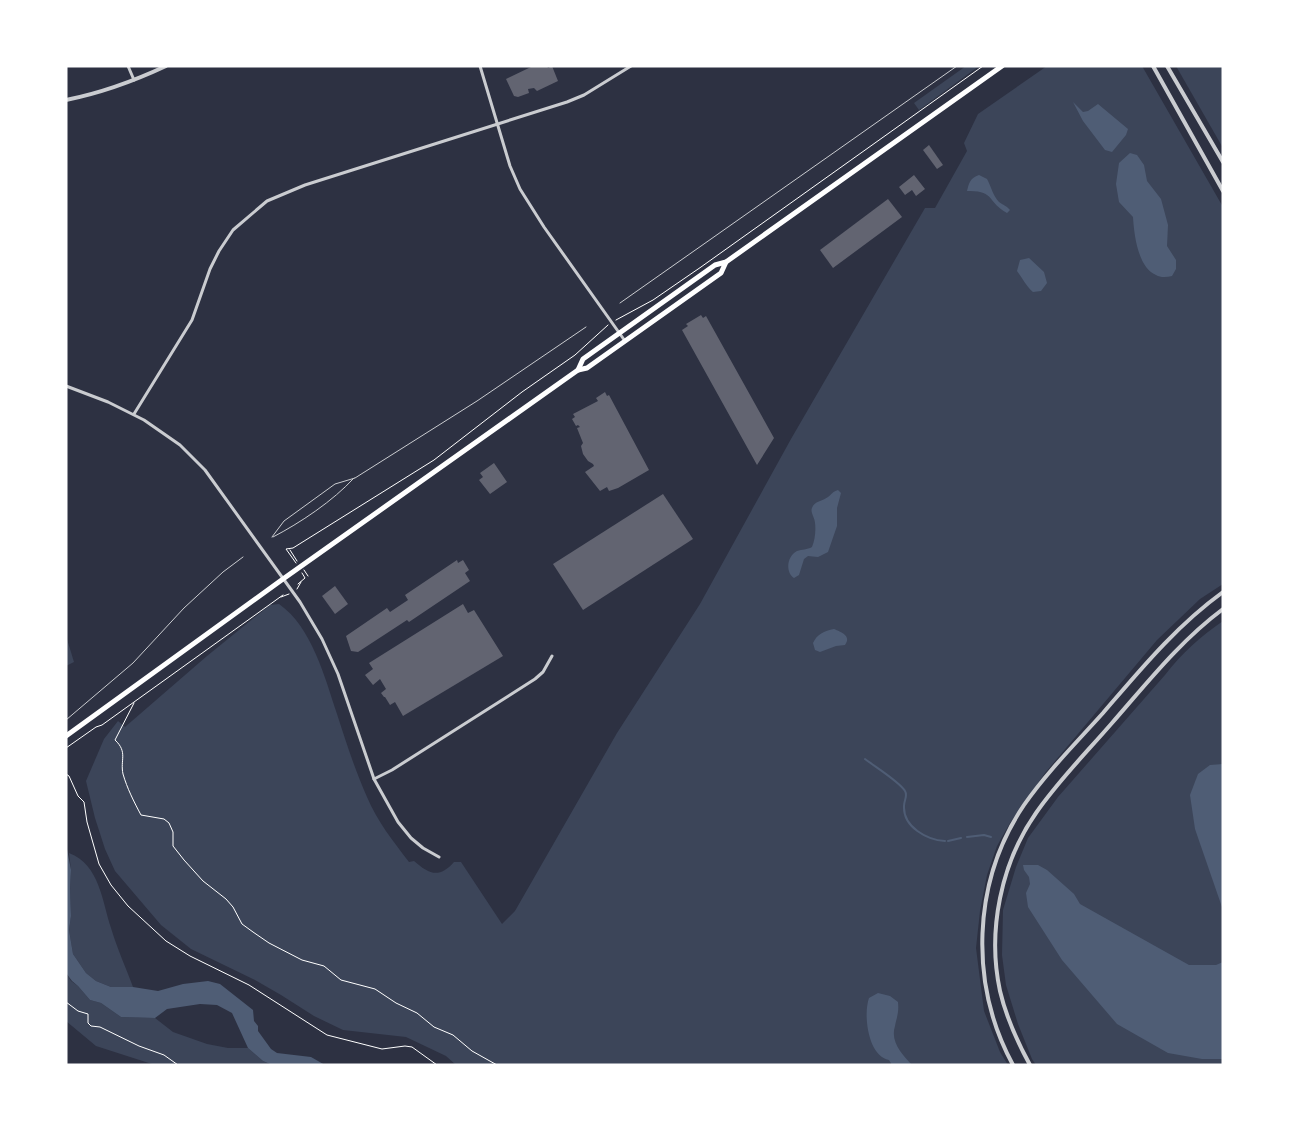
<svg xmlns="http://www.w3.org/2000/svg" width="1289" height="1131" viewBox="0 0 1289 1131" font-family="'IBM Plex Sans',sans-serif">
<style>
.green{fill:#3c4559}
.water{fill:#4f5d75}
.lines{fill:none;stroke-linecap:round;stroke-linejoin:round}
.stream{stroke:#4f5d75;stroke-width:2}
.building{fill:#626471}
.path{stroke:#fff;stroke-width:1}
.service{stroke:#caccd0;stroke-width:1}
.minor{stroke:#caccd0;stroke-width:3}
.tertiary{stroke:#caccd0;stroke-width:4}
.primary{stroke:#fff;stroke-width:5}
</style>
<rect width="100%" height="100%" fill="#2d3142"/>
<!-- green -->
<g class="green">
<polygon points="966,66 979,66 919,110 914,103"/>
<path d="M 1047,66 L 1142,66 L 1223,207 L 1223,584 L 1200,599 L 1157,640 L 1045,773 L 1010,823 L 997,846 L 987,875 L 980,911 L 976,948 L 984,1011 L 1000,1052 L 1008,1065 L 456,1065 L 446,1056 L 406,1037 L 343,1030 L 314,1016 L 281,995 L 255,980 L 191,949 L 161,925 L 115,871 L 105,849 L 95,818 L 86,781 L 104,739 L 118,721 L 125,727 L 207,656 L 270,605 L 279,604 C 312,627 325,678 337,714 C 346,742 355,770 367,797 C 377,821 393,841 409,862 L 414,861 C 429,874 439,879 454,862 L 461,862 L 502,924 L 515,911 L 617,733 L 700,604 L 791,439 L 925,208 L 935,208 L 967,151 L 964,143 L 978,114 Z"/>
<polygon points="1176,66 1223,66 1223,148"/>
<path d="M 1223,621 L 1223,1065 L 1036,1065 L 1032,1059 L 1018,1024 L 1006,985 L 1002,955 L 1003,910 L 1016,867 L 1028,838 L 1058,797 L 1165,675 C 1182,653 1200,637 1223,621 Z"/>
<polygon points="66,636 74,662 66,666"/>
<path d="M 69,853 C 100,865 102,901 111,928 C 117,948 126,968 133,987 L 111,987 L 96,981 L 86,973 L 73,954 L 69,930 L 71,916 L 70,888 L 71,870 Z"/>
<polygon points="66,973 71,981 78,986 90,1000 101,1003 121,1017 155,1018 173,1032 207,1044 228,1048 248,1048 263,1061 272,1065 155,1065 96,1046 66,1021"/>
</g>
<!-- water -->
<g class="water">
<polygon points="1073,102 1083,112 1088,111 1098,104 1128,129 1126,135 1112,152 1105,150 1083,121"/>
<path d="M 1130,153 L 1137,155 L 1144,165 L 1147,181 L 1161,199 L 1168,225 L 1167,246 L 1176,260 L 1176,269 L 1172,276 C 1167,277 1161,278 1156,275 C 1138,268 1134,234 1133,217 L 1119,202 L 1116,184 L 1119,163 Z"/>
<path d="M 979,175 L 987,179 C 991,186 993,196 999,202 C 1003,205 1007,206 1010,210 L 1007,213 C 987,202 995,190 967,191 C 969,183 970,178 979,175 Z"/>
<path d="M 1029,258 L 1044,272 L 1047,283 L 1041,291 L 1033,292 C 1026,286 1023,279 1017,271 L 1020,260 Z"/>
<path d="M 838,490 L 841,493 L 837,508 L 837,526 L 828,552 L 818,557 L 808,556 L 804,559 L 799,575 L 794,578 C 785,572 787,556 797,551 C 802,549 807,550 812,547 C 815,540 816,530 815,523 C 815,518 810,512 812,508 C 814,501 823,501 828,497 C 832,494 832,492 838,490 Z"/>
<path d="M 834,629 C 841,632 852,636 845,645 L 836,646 L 820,652 L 815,650 L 813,643 C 817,634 824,631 834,629 Z"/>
<polygon points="1223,764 1223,910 1195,829 1190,795 1198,774 1210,765"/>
<polygon points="66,844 71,870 70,888 71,916 69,930 73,954 86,973 96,981 111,987 133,987 158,991 183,984 208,981 220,984 253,1010 254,1021 258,1026 258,1031 271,1049 277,1053 311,1057 325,1065 272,1065 263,1061 248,1048 232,1013 217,1005 200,1004 167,1009 155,1018 121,1017 101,1003 90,1000 78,986 72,981 66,973"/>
<polygon points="1023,865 1038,865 1047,870 1074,894 1080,904 1189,965 1216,965 1223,962 1223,1059 1202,1059 1168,1053 1117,1024 1062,960 1028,907 1026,893 1030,884 1029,877 1024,870"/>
<path d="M 878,993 L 890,996 L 898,1002 C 899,1013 897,1016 895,1026 C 890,1042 902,1054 912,1065 L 892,1065 L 889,1060 C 868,1056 863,1015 869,998 Z"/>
</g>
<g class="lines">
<!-- stream -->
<g class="stream">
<path d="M 865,759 C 874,766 900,782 905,791 C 908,796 904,800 904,806 C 903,827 927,840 945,841"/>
<polyline points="967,837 984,835 991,837"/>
<polyline points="948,841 961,838"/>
</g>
</g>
<!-- building -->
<g class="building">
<polygon points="533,66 547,66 548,68 552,66 558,81 537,91 534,88 528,89 529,93 518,97 514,96 506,79"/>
<polygon points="929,145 943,165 937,169 923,150"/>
<polygon points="914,175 925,189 916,196 912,190 905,195 899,187"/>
<polygon points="888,199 902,217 833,268 820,250"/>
<polygon points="701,315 703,318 706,316 774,438 757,465 682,330 688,326 686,324"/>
<polygon points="605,392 607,396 609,395 649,470 618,488 609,491 607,487 600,491 585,472 594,466 593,464 588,461 583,454 581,446 583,443 577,428 580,427 578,425 576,426 572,419 575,417 573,414 598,401 596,398"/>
<polygon points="494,463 507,482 490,494 479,480 483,477 480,473"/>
<polygon points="663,494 693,539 583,610 553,564"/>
<polygon points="457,560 458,563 463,560 469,570 465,573 470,581 409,622 407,620 358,652 351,651 346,636 387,608 390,612 408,600 405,595"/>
<polygon points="335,586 348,604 335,614 322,596"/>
<polygon points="463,604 468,613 474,610 503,656 403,716 395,702 390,705 385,697 384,697 381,693 386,689 380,679 373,685 365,675 373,669 369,663"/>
</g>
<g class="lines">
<!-- path -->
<g class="path">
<polyline points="616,320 653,300 701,267 983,66"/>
<polyline points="290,550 297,561"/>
<polyline points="296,563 286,549 293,548 434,460 522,392 575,355 608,325"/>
<polyline points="304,570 308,576"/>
<polyline points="298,584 305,578 302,573"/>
<polyline points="297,589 301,582"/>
<polyline points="281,597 289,594"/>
<path d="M 134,703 L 115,740 C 128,752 120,760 123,774 C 127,788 134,802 141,815 L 164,819 L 169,823 L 173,832 L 173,846 L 184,860 L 203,881 L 226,899 L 233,907 L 242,924 L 253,932 L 269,943 L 302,960 L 324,966 L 341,980 L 375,989 L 396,1003 L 417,1013 L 434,1027 L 453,1035 L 472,1051 L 497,1065"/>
<polyline points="66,748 96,727 102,725 283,595"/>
<polyline points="66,774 69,776 78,796 84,802 87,822 99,864 111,885 128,906 166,941 190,956 249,985 327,1035 382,1049 405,1046 412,1047 437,1065"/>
<polyline points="66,1002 78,1011 88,1014 88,1023 91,1026 100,1027 139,1046 164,1055 178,1065"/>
</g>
<!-- service -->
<g class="service">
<polyline points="620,303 957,66"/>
<polyline points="272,537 284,521 335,484 355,478 477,401 586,327"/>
<path d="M 273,537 C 300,523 333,501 354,478"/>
<polyline points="66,720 133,663 184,608 223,572 243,557"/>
</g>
<!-- minor -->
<g class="minor">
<polyline points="128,66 134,80"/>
<polyline points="480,66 510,166 520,189 544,227 625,341"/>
<polyline points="66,386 108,402 144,420 180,445 205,470 300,602 322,639 338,674 374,779 398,822 411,838 423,848 439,857"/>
<polyline points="134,414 192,320 210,269 219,251 233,230 267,201 305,185 567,102 584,95 631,66"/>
<polyline points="374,779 392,770 535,679 543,672 552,656"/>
</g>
<!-- tertiary -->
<g class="tertiary">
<polyline points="1153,66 1223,191"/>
<polyline points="1167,66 1223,162"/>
<path d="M 66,100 C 101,93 134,81 166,66"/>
<path d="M 1013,1065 C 969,984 972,882 1024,805 C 1047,772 1076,743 1103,713 C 1140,670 1176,626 1223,592"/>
<path d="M 1030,1065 C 1017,1041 1006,1017 1000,991 C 987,931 1001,863 1036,813 C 1058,781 1086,753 1112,723 C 1147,683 1180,641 1223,609"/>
</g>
<!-- primary -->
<g class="primary">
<polyline points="578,370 583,359 715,265 726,262 1002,66"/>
<polyline points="66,736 283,579 578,370 587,368 721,273 726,262"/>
</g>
</g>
<!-- border -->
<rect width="1289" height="1131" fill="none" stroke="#ffffff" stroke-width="135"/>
</svg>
